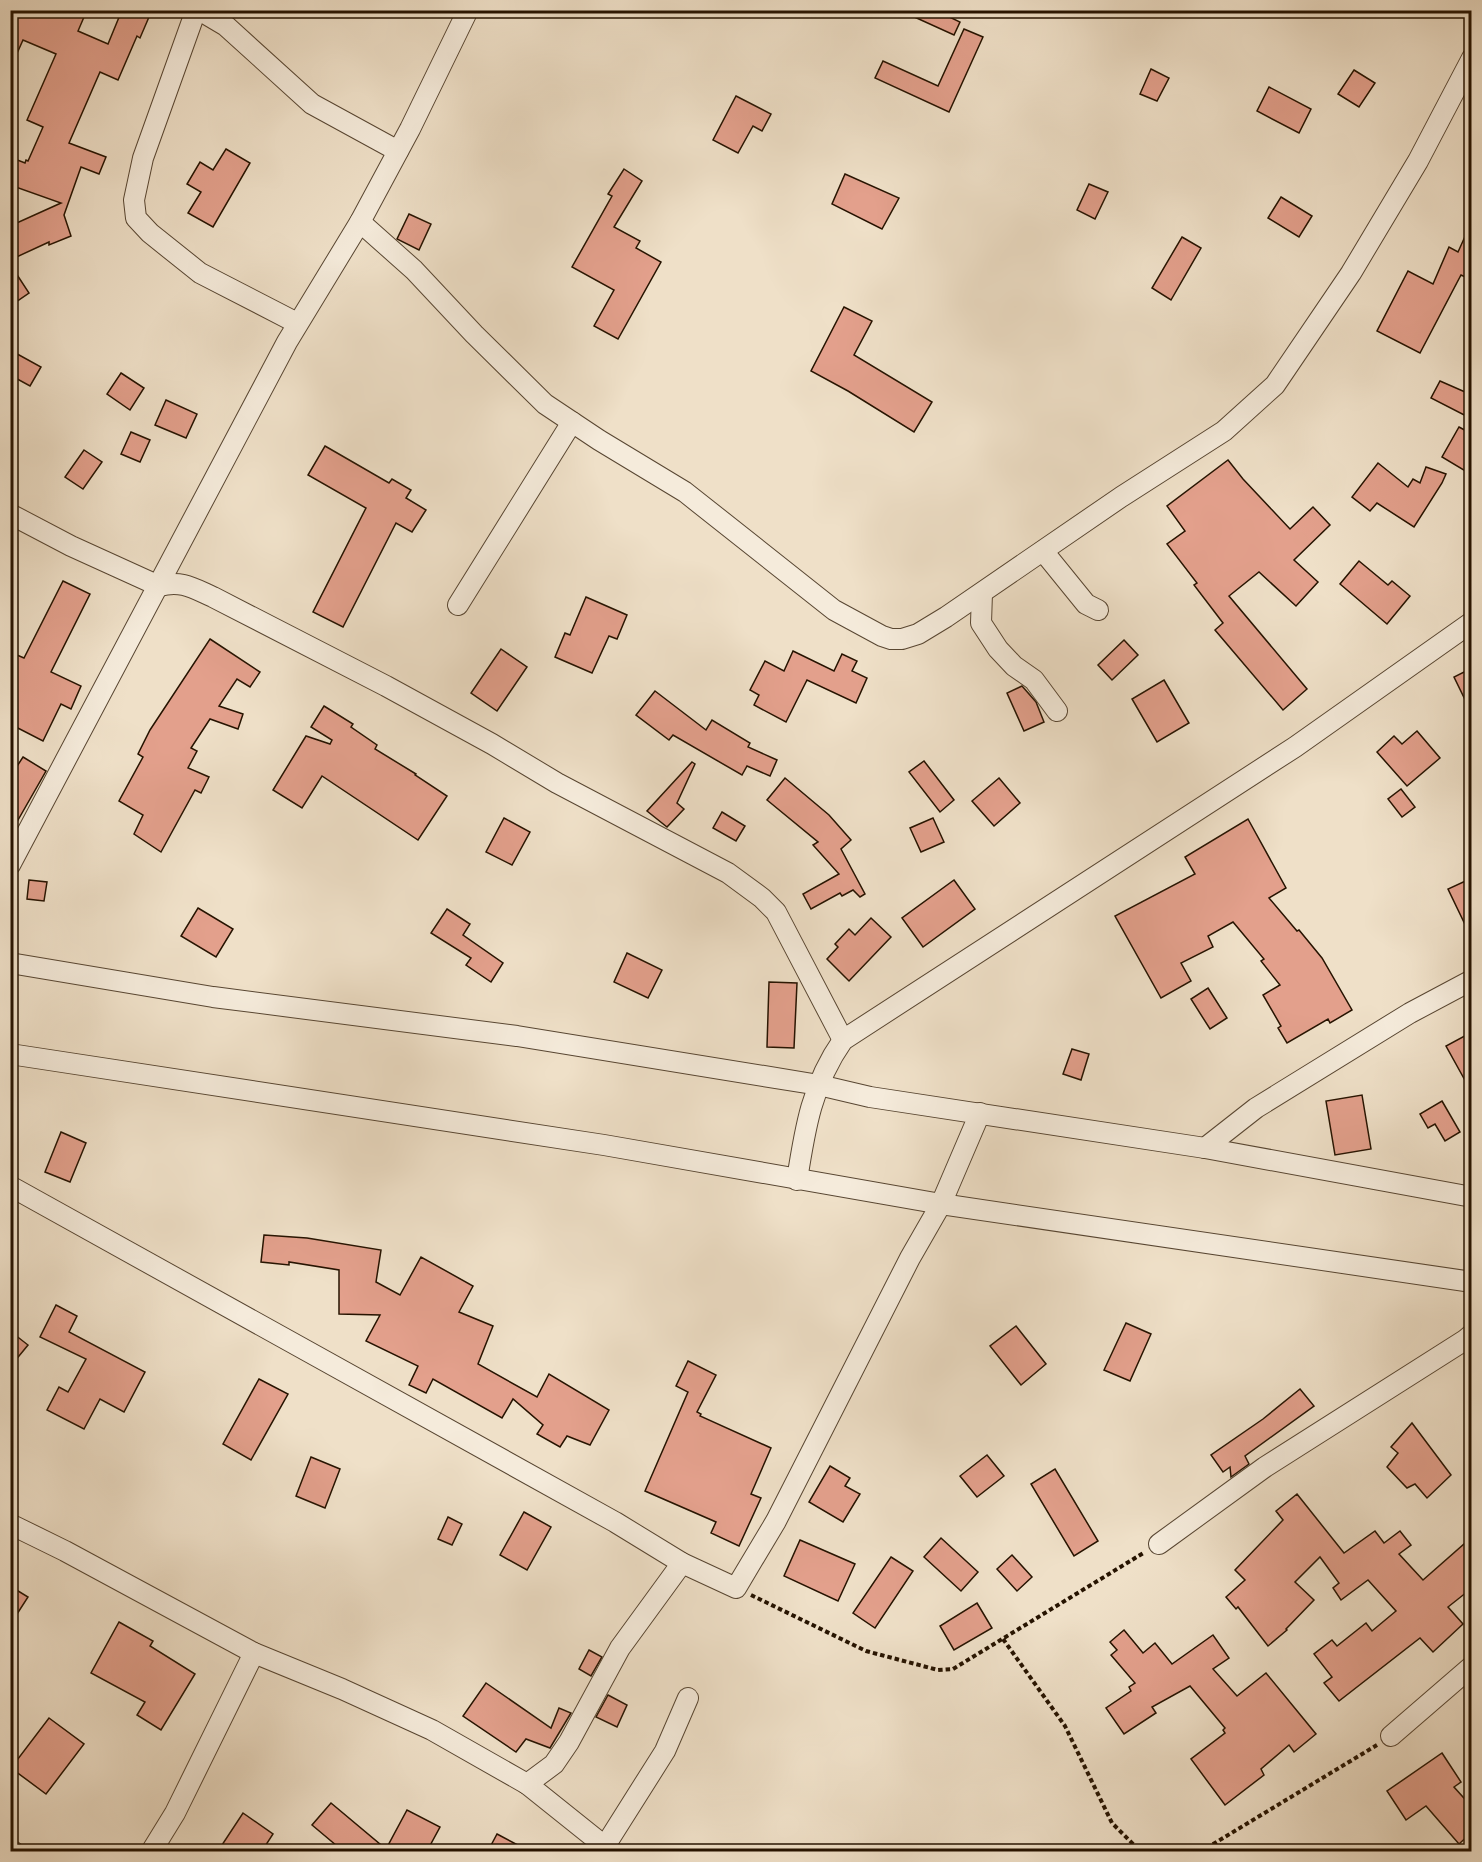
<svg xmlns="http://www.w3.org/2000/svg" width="1482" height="1862" viewBox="0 0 1482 1862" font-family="Vollkorn,serif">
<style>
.building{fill:#e3a08c;stroke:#261300;stroke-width:1.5}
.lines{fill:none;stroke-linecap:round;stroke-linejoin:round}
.minor-casing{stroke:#584632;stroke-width:22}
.path{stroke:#261300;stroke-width:4;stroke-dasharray:4.5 3;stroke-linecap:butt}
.minor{stroke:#f5ebdb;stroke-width:20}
</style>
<rect width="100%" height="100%" fill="#efe0c8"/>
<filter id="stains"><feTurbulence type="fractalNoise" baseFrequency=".00333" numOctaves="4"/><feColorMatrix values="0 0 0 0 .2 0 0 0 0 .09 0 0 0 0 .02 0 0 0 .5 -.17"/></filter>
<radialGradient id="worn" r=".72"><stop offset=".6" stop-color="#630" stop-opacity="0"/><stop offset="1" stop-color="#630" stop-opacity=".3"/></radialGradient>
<!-- building -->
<g class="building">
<polygon points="10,10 87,10 78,31 108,44 122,10 152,10 140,38 137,36 118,80 100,72 69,143 106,157 99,174 81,167 64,215 71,236 49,245 49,242 10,260 10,226 61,203 10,185 10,157 25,163 26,160 28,161 43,127 27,120 56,54 23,40 10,69"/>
<polygon points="899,10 935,10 960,22 954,35"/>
<polygon points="964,29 983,37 949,112 875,78 883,61 938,86"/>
<polygon points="1151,69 1169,78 1157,101 1140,94"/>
<polygon points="1354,70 1375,83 1359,107 1338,94"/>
<polygon points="1269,87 1311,109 1299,133 1257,111"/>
<polygon points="736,96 771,114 762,131 753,126 738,153 713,140"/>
<polygon points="226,149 250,163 213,227 188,213 201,192 187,184 200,162 213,170"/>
<polygon points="624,169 642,181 614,227 640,241 636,248 661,262 618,339 594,326 614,290 572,267 612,196 608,194"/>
<polygon points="845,174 899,198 882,229 832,204"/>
<polygon points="1089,184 1108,192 1095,219 1077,210"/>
<polygon points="1281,197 1312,216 1299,237 1268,218"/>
<polygon points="409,214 431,224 419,250 397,239"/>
<polygon points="1472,221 1472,280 1461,275 1420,353 1377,331 1408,271 1433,284 1449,247 1458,252"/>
<polygon points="1182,237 1201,248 1171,300 1152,288"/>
<polygon points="10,264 29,293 10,306"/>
<polygon points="844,307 872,321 854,355 932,402 914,432 848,391 811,371"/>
<polygon points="10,350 41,367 30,386 10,375"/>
<polygon points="121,373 144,388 130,410 107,394"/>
<polygon points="1440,381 1472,395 1472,419 1431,398"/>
<polygon points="166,400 197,414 186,438 155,425"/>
<polygon points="1459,427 1472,434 1472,475 1442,457"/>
<polygon points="131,432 150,440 140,462 121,454"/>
<polygon points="325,446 389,483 392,479 411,490 406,498 426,510 412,532 396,523 343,627 313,612 366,508 308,475"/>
<polygon points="84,450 102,462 83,489 65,477"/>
<polygon points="1228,460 1243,479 1290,529 1313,507 1330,525 1294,560 1318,582 1296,606 1259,572 1229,596 1307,689 1283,710 1215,630 1223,623 1194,585 1197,583 1167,544 1185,531 1167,506"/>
<polygon points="1378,463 1408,487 1413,479 1420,483 1426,467 1446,474 1442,483 1414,527 1377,503 1370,511 1352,497"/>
<polygon points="1359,561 1388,585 1392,581 1410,596 1387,624 1340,584"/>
<polygon points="63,581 90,594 51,672 81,686 71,709 61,704 43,741 10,724 10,669 17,655 24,658"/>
<polygon points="586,597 627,615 617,639 609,636 592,673 555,657 565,633 570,635"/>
<polygon points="210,639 260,672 250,687 237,679 219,706 243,714 238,729 210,719 191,748 197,751 188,768 209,777 201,793 195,790 161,852 134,834 143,815 119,801 143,757 138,754 150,730"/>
<polygon points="1124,640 1138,655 1112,680 1098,665"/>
<polygon points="501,649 527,667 497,711 471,693"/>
<polygon points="793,651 834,671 842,654 857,661 852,671 867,678 856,703 807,680 786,722 754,705 759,695 750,690 765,661 784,671"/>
<polygon points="1472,668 1472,714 1454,677"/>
<polygon points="1164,680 1189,723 1157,742 1132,699"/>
<polygon points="1022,686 1036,702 1044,722 1024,731 1007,693"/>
<polygon points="655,691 706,730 712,720 750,743 748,747 777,760 770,776 747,766 742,775 673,735 669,740 636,715"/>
<polygon points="324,706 353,724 351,727 377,745 375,749 416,774 415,775 447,796 418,840 322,776 302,808 273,790 306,736 330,744 332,740 311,727"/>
<polygon points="1417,731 1440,758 1407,786 1377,752 1394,736 1402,744"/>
<polygon points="23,757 46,771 10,834 10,777"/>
<polygon points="924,761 954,800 940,812 909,772"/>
<polygon points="692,762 695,764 677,803 684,809 667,827 647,811"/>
<polygon points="785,778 829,815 851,840 841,849 865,894 860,897 853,890 842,896 840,893 811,909 803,894 839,874 813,845 818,842 767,800"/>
<polygon points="999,778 1020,803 994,826 972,801"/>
<polygon points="1401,789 1415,807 1402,817 1388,799"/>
<polygon points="722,812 745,826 736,841 713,828"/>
<polygon points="504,818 530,832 512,865 486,852"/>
<polygon points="933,818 944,842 921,852 910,828"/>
<polygon points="1248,819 1286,888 1269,898 1297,931 1299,930 1322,958 1352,1010 1330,1023 1328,1019 1287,1043 1278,1028 1281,1026 1263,995 1280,985 1261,961 1264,959 1233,922 1208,936 1213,947 1181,963 1191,981 1161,998 1115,916 1195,874 1185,857"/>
<polygon points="1472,878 1472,939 1448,889"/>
<polygon points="29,880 47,882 44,901 27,899"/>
<polygon points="954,880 975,909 923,947 902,918"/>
<polygon points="198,908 233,929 216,957 181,936"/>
<polygon points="447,909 470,924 463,935 503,963 491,982 466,965 471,958 431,933"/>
<polygon points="871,918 891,937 849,981 827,959 838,947 835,944 849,929 855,935"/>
<polygon points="627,953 662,970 648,998 614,982"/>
<polygon points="769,982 797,983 794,1048 767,1047"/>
<polygon points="1208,988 1227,1018 1210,1029 1191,999"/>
<polygon points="1472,1032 1472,1093 1446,1046"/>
<polygon points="1072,1049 1089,1054 1081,1080 1063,1074"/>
<polygon points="1362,1095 1371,1149 1335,1155 1326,1101"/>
<polygon points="1442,1101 1460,1132 1445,1141 1435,1124 1428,1128 1420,1114"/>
<polygon points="61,1132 86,1143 70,1182 45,1172"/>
<polygon points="264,1235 307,1238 381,1250 376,1282 400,1295 421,1257 473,1286 459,1312 493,1326 478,1364 537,1397 549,1374 609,1410 590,1445 567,1436 560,1447 537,1434 543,1425 513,1399 502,1418 433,1379 426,1393 409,1385 418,1366 366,1341 380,1315 339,1314 339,1270 289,1262 289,1265 261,1262"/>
<polygon points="56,1305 77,1316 69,1332 145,1372 124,1412 100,1399 84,1429 47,1410 59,1387 68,1392 86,1359 40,1337"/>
<polygon points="1126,1323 1151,1334 1130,1381 1104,1370"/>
<polygon points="1016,1326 1046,1364 1021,1385 990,1346"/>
<polygon points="10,1331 28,1345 10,1367"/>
<polygon points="688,1361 716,1375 697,1412 701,1414 700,1416 771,1448 751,1494 761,1498 739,1546 711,1533 716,1522 645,1491 688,1392 676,1386"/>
<polygon points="259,1379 288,1394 251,1460 223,1444"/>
<polygon points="1300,1389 1314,1406 1245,1456 1249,1464 1231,1477 1230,1467 1223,1472 1211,1455 1263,1419"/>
<polygon points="1412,1423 1451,1475 1427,1498 1415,1484 1407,1488 1387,1467 1398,1453 1391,1447"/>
<polygon points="987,1455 1004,1476 977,1497 960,1476"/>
<polygon points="311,1457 340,1469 325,1508 296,1496"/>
<polygon points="830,1466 850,1478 845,1486 860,1494 843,1522 809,1502"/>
<polygon points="1055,1469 1098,1541 1074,1556 1031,1484"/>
<polygon points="1297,1494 1344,1553 1375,1531 1384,1543 1400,1531 1411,1545 1399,1554 1423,1580 1472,1537 1472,1588 1448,1607 1463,1624 1433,1652 1420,1638 1339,1701 1324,1683 1332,1677 1314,1654 1332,1640 1337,1646 1366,1623 1372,1631 1396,1611 1368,1580 1341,1600 1333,1588 1339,1583 1320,1557 1295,1582 1314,1600 1286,1629 1287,1630 1268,1646 1238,1607 1236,1609 1226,1597 1245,1580 1235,1570 1283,1520 1276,1511"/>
<polygon points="524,1512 551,1527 527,1570 500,1555"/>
<polygon points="448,1517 462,1524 452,1545 438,1539"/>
<polygon points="941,1538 978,1572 961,1591 924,1557"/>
<polygon points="800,1540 855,1564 838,1601 784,1576"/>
<polygon points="1012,1555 1032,1577 1017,1591 997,1569"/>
<polygon points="891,1557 913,1571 875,1628 853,1613"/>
<polygon points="10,1586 28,1597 10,1625"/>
<polygon points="977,1603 992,1628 954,1650 940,1626"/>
<polygon points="119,1622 153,1641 150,1646 195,1674 161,1730 137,1715 145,1702 91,1673"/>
<polygon points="1124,1630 1143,1653 1155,1643 1172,1664 1213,1635 1229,1658 1213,1669 1237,1696 1266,1673 1316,1734 1294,1752 1289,1745 1261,1769 1264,1775 1225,1805 1191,1759 1225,1733 1223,1730 1225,1728 1190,1686 1152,1707 1156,1713 1124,1734 1106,1708 1131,1691 1129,1687 1135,1683 1111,1655 1117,1650 1110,1642"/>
<polygon points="589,1650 602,1657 591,1676 579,1669"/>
<polygon points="486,1683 551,1728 559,1708 571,1713 550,1748 526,1739 516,1752 463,1716"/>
<polygon points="608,1695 627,1705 617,1727 596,1717"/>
<polygon points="49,1718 84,1744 46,1794 11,1768"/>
<polygon points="1442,1753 1461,1782 1454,1787 1472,1807 1472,1832 1459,1844 1426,1806 1406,1820 1387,1791"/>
<polygon points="331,1803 386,1849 407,1810 440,1827 427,1851 343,1851 312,1825"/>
<polygon points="243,1813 273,1834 262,1851 218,1851"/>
<polygon points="497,1834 529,1851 488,1851"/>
</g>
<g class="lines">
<defs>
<g id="minor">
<polyline points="196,10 143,158 134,200 136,218 150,233 200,273 297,323"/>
<polyline points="199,10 226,26 312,104 398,151"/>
<polyline points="360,222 414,270 474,334 545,404 599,440 685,492 834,610 882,636 891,639 902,639 918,634 946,617 1121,497 1224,431 1275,385 1351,273 1418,161 1472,58"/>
<path d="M 10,514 L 71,546 L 159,586 C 182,580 193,588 213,597 L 386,686 L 492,744 L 557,783 L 728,873 L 762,898 L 776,912 L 843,1040"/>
<polyline points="1043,551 1086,604 1098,610"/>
<polyline points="982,593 981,623 998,649 1014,666 1034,680 1057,711"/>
<polyline points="458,605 572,422"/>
<polyline points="10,865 287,342 360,222 410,129 468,10"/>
<polyline points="10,963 213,997 517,1036 819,1085 870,1097 1205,1148 1472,1197"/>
<polyline points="10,1054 604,1145 941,1204 1472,1282"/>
<polyline points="1205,1148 1256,1108 1410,1013 1472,980"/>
<path d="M 797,1180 C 805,1128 812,1084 843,1040 L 1295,747 L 1472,622"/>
<polyline points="10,1186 615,1522 682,1563 736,1588 776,1521 910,1258 941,1204 980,1113"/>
<polyline points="10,1524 65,1551 254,1653 342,1689 432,1730 527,1784 612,1852"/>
<polyline points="1159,1544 1265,1467 1465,1340 1472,1334"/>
<polyline points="1391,1736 1472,1666"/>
<polyline points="527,1784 554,1764 569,1742 620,1648 682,1563"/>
<polyline points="605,1846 665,1751 688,1698"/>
<polyline points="10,1849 14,1852"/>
<polyline points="151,1852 175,1813 254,1653"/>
</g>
</defs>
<!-- minor casing -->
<use href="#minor" class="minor-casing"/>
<!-- path -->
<g class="path">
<polyline points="751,1595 866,1651 938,1670 953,1669 1145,1552"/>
<polyline points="1003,1639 1065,1726 1112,1823 1141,1852"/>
<polyline points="1200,1852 1377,1745"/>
</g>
<!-- minor -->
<use href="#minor" class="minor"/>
</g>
<!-- margin -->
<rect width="1482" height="1862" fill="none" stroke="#efe0c8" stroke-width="36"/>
<rect x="12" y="12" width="1458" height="1838" fill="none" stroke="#261300" stroke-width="3"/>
<rect x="18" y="18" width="1446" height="1826" fill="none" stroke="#261300" stroke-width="1.5"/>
<rect width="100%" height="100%" filter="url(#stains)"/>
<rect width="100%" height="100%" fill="url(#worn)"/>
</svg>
